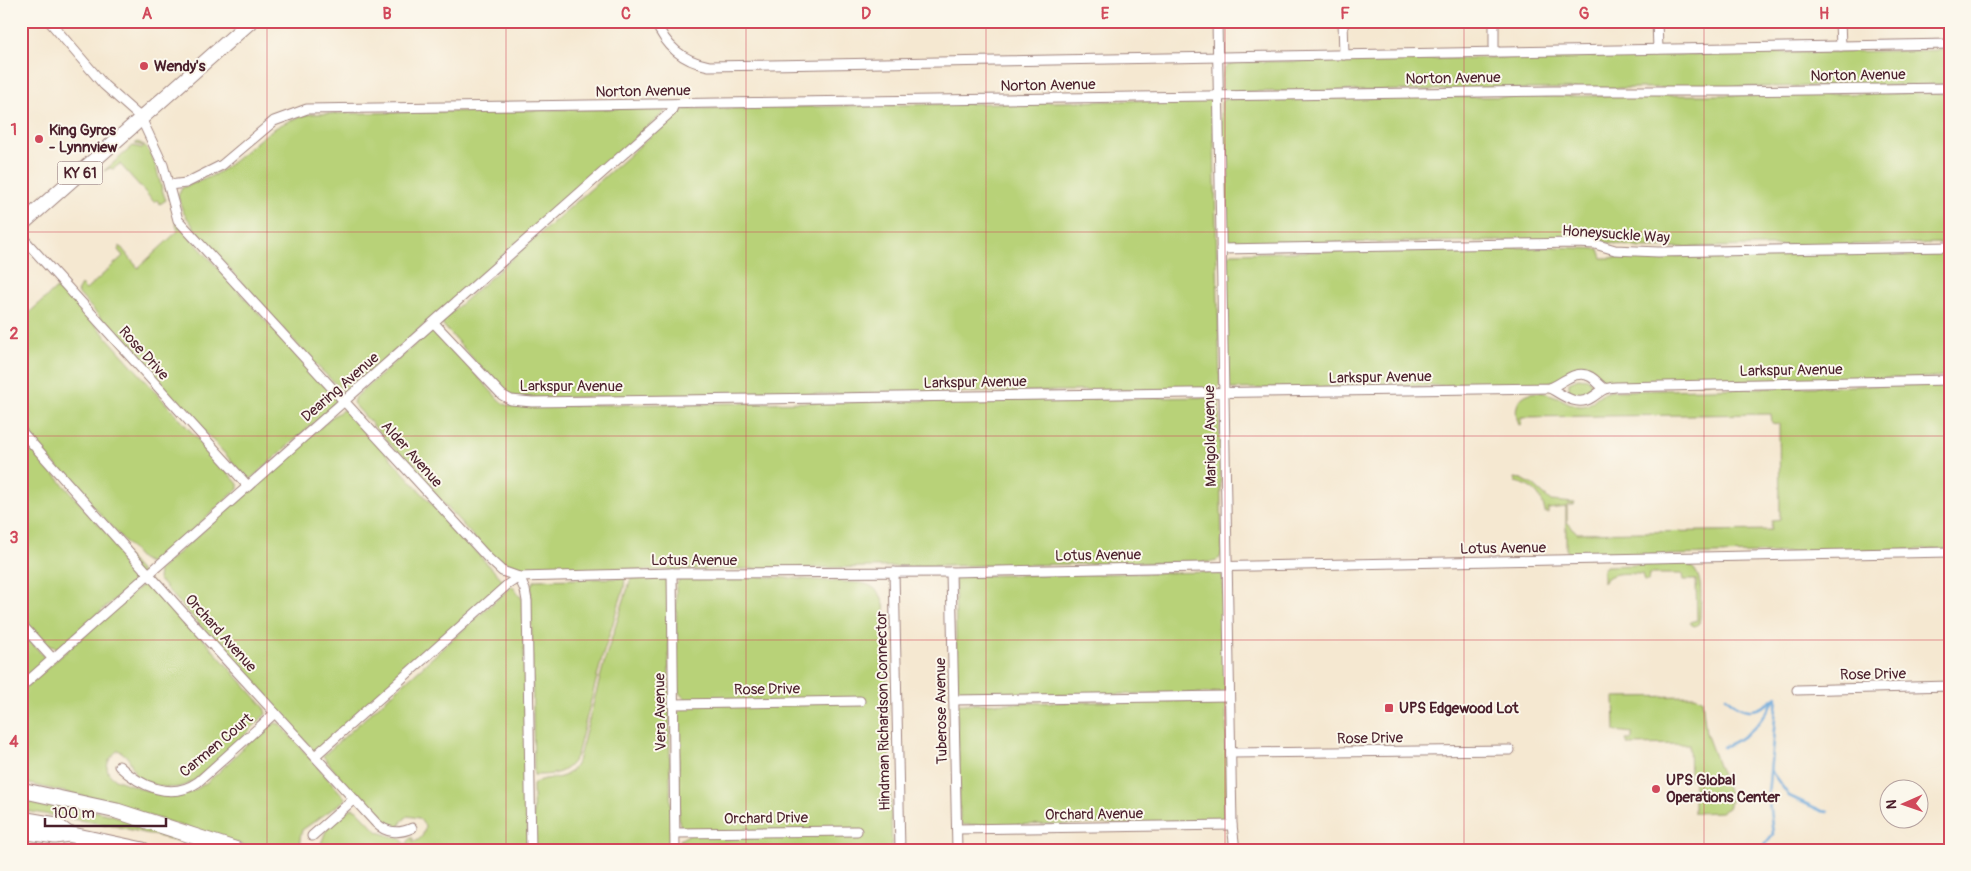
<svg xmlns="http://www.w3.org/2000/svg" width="1971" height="871" viewBox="0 0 1971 871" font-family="Pangolin,sans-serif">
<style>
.green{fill:#b8d278;stroke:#817852}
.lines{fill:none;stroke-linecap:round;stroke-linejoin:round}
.stream{stroke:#68a6da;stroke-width:2.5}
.street-casing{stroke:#a0847e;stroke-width:11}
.primary-casing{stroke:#a0847e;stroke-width:16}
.highway-casing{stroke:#a0847e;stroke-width:17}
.street{stroke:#fff;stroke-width:9}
.primary{stroke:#fff;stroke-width:14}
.highway{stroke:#fff;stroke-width:15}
.grid{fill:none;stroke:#d1495b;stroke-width:1;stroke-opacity:0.55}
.poi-dot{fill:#d1495b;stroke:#fbf7ec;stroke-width:2}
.labels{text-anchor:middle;stroke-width:4;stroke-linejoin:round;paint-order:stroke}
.shield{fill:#fbf7ec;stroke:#7f6065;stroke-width:1}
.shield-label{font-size:14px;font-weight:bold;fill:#4a1f2b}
.poi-label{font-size:15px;font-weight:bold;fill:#4a1f2b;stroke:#fbf7ec;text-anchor:start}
.street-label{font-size:15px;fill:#4a1f2b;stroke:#fbf7ec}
.neatline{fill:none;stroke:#d1495b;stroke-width:2}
.grid-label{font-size:16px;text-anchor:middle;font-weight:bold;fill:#d1495b}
</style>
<rect width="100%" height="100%" fill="#fbf7ec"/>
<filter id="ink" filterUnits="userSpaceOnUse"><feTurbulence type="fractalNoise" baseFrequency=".02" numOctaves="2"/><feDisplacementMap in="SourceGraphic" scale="10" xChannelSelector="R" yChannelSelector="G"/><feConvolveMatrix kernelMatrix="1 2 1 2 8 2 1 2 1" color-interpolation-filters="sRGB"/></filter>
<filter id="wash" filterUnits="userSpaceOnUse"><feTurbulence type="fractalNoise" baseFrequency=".0096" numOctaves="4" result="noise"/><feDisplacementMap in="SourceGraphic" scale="20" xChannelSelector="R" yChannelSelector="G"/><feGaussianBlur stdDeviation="1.12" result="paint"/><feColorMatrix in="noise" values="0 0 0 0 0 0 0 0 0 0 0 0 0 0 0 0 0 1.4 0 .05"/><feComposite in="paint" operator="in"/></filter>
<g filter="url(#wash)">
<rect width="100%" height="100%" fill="#f5e8d1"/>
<!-- green -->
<g class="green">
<path d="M 1950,50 L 1950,85 L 1225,92 L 1222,89 C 1222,71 1221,64 1242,62 Z"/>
<polygon points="1950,93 1950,243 1641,248 1594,240 1232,244 1226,240 1223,234 1221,102 1226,99"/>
<polygon points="1213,99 1220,384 1217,389 518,398 499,388 442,324 444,319 671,118 685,109"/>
<path d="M 645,108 L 663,109 L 665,112 L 346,394 L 314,363 L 200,236 L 183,212 L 178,196 L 182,188 C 195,182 209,179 222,170 C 256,146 266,125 310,114 Z"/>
<path d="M 137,142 C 156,146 158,184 166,200 L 160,204 L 157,200 L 154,202 L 120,164 L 113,169 L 110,168 L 104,171 L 133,146 L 142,148 L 144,146 L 135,144 Z"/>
<polygon points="176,224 178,224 337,400 337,402 252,478 248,479 77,292 81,285 86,290 123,256 118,250 120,246 138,268 178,231"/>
<path d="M 1556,247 L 1599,249 L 1602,258 L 1950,250 L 1950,377 L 1612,384 C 1600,382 1593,371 1584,370 C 1573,369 1563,378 1554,381 C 1547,383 1540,384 1534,384 L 1231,389 L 1227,385 L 1224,263 L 1228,256 L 1232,253 Z"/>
<polygon points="60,285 238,484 238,489 158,561 150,563 141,559 21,427 21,320"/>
<path d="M 434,330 L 438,332 L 499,400 L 504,404 L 510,406 L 1215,397 L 1219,402 L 1222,552 L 1220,558 L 1213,562 L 538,572 C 519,570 507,569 491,556 L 353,403 L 354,399 L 358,395 L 427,334 Z"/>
<polygon points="1578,378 1587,379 1594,384 1594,392 1583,398 1569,395 1569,382"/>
<path d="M 1950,384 L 1950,549 L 1571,557 L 1566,549 L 1566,507 L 1548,509 L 1548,513 L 1545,513 C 1543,495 1531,485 1515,482 L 1514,478 L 1522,479 L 1533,485 L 1551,501 L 1575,503 L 1574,505 L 1567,505 L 1567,522 L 1577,533 L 1771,530 L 1772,521 L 1780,520 L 1779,424 L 1772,423 L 1771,414 L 1521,417 L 1521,424 L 1519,425 C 1509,399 1528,386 1552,395 C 1562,398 1571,406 1581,406 C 1591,406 1593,399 1600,395 C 1603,393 1608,392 1611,391 Z"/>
<polygon points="343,410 348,411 466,542 502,579 503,583 315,752 158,579 159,570 333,416"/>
<polygon points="21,437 143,574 59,648 45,645 21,620"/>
<path d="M 1684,563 C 1706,569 1700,599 1700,617 L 1699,623 L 1695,626 L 1692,625 L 1690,622 L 1697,620 L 1696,580 L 1683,580 L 1682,574 L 1649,574 L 1648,581 L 1644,581 L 1642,574 C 1628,574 1611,570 1603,583 L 1603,570 L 1606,566 Z"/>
<polygon points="1218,572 1223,577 1226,689 1221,693 957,696 955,576"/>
<path d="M 755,576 L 862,583 C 877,587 883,595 885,610 L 892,850 L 679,850 L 680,840 L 696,830 L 681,827 L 679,822 L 678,713 L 684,707 L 686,700 L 680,694 L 677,689 L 676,586 L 679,580 L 683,577 Z"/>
<path d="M 625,578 L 624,588 L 602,658 L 577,755 C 567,774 554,775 534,775 L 531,586 L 535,580 Z"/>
<path d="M 631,578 L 662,578 L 668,583 L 671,850 L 534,850 L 533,785 C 548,771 564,788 578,761 L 605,659 Z"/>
<path d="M 149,581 L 154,584 L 264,707 L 266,714 C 249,730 201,783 180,787 C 164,790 150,783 136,777 C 131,764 130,756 118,750 C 108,759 101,770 115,779 C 132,785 157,796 174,796 C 200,797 229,761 247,744 C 256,737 266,730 275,723 L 280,724 L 345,798 L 344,801 L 302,830 L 300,838 L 302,846 L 312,850 L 259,850 L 95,799 L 21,782 L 21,691 L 143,584 Z"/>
<path d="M 512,586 L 523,600 L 528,850 L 313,850 C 322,847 322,839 326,831 C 328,825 346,810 353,808 L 357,810 L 378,832 L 401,839 L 405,844 L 407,844 L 410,838 L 413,838 L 413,842 C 421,840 424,835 425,826 L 419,818 L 408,816 L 402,821 L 399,827 L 395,828 L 383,825 L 344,783 L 323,756 Z"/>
<polygon points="21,630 45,658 45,661 21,683"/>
<polygon points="1695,696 1702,699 1706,733 1731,799 1728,808 1721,812 1694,813 1694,780 1690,779 1689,744 1628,745 1626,740 1632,740 1632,733 1615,731 1614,697"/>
<polygon points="1222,700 1226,702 1228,820 1224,823 963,825 960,821 957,707 959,704"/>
<polygon points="21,795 112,815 196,840 196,845 119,827 21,810"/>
</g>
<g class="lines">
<!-- stream -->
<g class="stream">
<path d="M 1726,697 C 1744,716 1758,713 1777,697 L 1768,794 L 1773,834 L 1760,850"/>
<path d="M 1723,747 C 1751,736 1758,725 1774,701"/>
<polyline points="1771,771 1789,796 1822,811 1828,812"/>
</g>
</g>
</g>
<g filter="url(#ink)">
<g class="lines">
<defs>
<g id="street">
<polyline points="49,21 104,85 141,118 163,165 178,220 488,558 502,571 519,577 525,590 527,601 531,850"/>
<path d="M 655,21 C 666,46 682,61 709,66 L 1950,44"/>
<path d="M 1217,21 C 1221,289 1226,557 1232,825 L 1235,850"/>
<polyline points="1343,21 1344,55"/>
<polyline points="1494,21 1494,52"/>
<polyline points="1657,21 1658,49"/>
<polyline points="1840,21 1841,46"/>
<polyline points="169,185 186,183 222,165 274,121 307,109 1553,91 1727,91 1950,88"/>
<polyline points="21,236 248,486"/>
<polyline points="1221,249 1578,243 1595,244 1615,250 1658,252 1950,247"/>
<path d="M 434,323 L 502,395 L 511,400 L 532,402 L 1550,388 C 1563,383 1576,368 1591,377 C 1596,380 1599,385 1604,388"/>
<path d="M 1550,388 C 1562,395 1577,407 1591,398 C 1602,391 1602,388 1616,387 L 1950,380"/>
<path d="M 21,431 L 195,626 L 376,823 C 386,833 399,834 412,828"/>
<polyline points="894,572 900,850"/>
<polyline points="951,572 957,850"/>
<polyline points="672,573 675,850"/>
<polyline points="21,624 53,659"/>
<polyline points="21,687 671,112 674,104"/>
<polyline points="1797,690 1950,686"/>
<polyline points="954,700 1229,696"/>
<polyline points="674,704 860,701"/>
<polyline points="1231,753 1510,750"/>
<polyline points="315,756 507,585 519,577 672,573 951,572 1950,552"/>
<path d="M 119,766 C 140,786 171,801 198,782 L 275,713"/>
<polyline points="957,829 1232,825"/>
<polyline points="675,833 857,831"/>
<polyline points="312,836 354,799"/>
</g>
<polyline id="primary" points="21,225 251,21"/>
<g id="highway">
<polyline points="21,790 117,811 237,850"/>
<polyline points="21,819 56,825 68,834"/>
<polyline points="21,831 55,836 68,834 143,850"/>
</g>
</defs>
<!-- street casing -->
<use href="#street" class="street-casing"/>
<!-- primary casing -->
<use href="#primary" class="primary-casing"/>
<!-- highway casing -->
<use href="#highway" class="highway-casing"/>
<!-- street -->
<use href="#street" class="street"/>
<!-- primary -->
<use href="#primary" class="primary"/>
<!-- highway -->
<use href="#highway" class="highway"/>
</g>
</g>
<!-- grid -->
<path class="grid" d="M 267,21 L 267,850M 506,21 L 506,850M 746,21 L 746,850M 986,21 L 986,850M 1225,21 L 1225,850M 1464,21 L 1464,850M 1704,21 L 1704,850M 21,232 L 1950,232M 21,436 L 1950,436M 21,640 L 1950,640"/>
<!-- markers -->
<g class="poi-dot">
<circle cx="144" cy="66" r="5"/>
<circle cx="39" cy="139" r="5"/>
<rect x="1384" y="703" width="10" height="10" rx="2.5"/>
<circle cx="1656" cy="789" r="5"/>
</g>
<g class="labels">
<!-- shield labels -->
<rect class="shield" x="57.5" y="161.5" width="45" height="23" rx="4"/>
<g class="shield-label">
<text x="80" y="178">KY 61</text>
</g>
<!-- poi labels -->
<g class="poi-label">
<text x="154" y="71">Wendy's</text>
<text x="49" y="135">King Gyros<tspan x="49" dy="17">- Lynnview</tspan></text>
<text x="1399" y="713">UPS Edgewood Lot</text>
<text x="1666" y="785">UPS Global<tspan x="1666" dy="17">Operations Center</tspan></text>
</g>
<!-- street labels -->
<g class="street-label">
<text transform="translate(1858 75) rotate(-1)" y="5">Norton Avenue</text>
<text transform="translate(1453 78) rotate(-1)" y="5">Norton Avenue</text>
<text transform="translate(1048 85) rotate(-1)" y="5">Norton Avenue</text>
<text transform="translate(643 91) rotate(-1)" y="5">Norton Avenue</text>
<text transform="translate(1616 234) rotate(4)" y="5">Honeysuckle Way</text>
<text transform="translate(144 353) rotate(48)" y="5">Rose Drive</text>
<text transform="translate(1791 370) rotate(-1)" y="5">Larkspur Avenue</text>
<text transform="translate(1380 377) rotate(-1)" y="5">Larkspur Avenue</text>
<text transform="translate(975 382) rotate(-1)" y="5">Larkspur Avenue</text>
<text x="571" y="391">Larkspur Avenue</text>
<text transform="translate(340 387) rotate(-41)" y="5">Dearing Avenue</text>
<text transform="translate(1210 436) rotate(-91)" y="5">Marigold Avenue</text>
<text transform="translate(412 454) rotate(48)" y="5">Alder Avenue</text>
<text transform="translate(1503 548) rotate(-1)" y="5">Lotus Avenue</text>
<text transform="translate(1098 555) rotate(-1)" y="5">Lotus Avenue</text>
<text x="694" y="565">Lotus Avenue</text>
<text transform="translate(221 633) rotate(48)" y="5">Orchard Avenue</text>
<text transform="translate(1873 674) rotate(-1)" y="5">Rose Drive</text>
<text transform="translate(767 689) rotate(-1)" y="5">Rose Drive</text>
<text transform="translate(883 711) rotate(-91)" y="5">Hindman Richardson Connector</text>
<text transform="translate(941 711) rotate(-91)" y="5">Tuberose Avenue</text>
<text transform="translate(660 712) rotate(-91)" y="5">Vera Avenue</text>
<text transform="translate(1370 738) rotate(-1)" y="5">Rose Drive</text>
<text transform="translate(216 745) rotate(-40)" y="5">Carmen Court</text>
<text transform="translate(1094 814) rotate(-1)" y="5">Orchard Avenue</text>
<text transform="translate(766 818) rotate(-1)" y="5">Orchard Drive</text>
</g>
</g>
<!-- margin -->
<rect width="1971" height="871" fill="none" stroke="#fbf7ec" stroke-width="55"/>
<!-- north arrow -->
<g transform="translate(1904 804) rotate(268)"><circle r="24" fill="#fbf7ec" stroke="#b4a19f"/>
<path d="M0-4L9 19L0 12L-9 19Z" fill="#d1495b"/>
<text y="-8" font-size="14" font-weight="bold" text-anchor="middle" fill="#4a1f2b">N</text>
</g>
<!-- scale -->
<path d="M45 818v8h121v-8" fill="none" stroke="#4a1f2b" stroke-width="2.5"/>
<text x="52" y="818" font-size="15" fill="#4a1f2b" stroke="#fbf7ec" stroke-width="4" paint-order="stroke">100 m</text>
<rect x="28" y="28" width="1916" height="816" class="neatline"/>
<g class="grid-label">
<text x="147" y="19">A</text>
<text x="387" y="19">B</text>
<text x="626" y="19">C</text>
<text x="866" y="19">D</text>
<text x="1105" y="19">E</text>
<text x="1345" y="19">F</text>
<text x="1584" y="19">G</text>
<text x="1824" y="19">H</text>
<text x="14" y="135">1</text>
<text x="14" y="339">2</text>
<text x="14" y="543">3</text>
<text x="14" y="747">4</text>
</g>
</svg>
